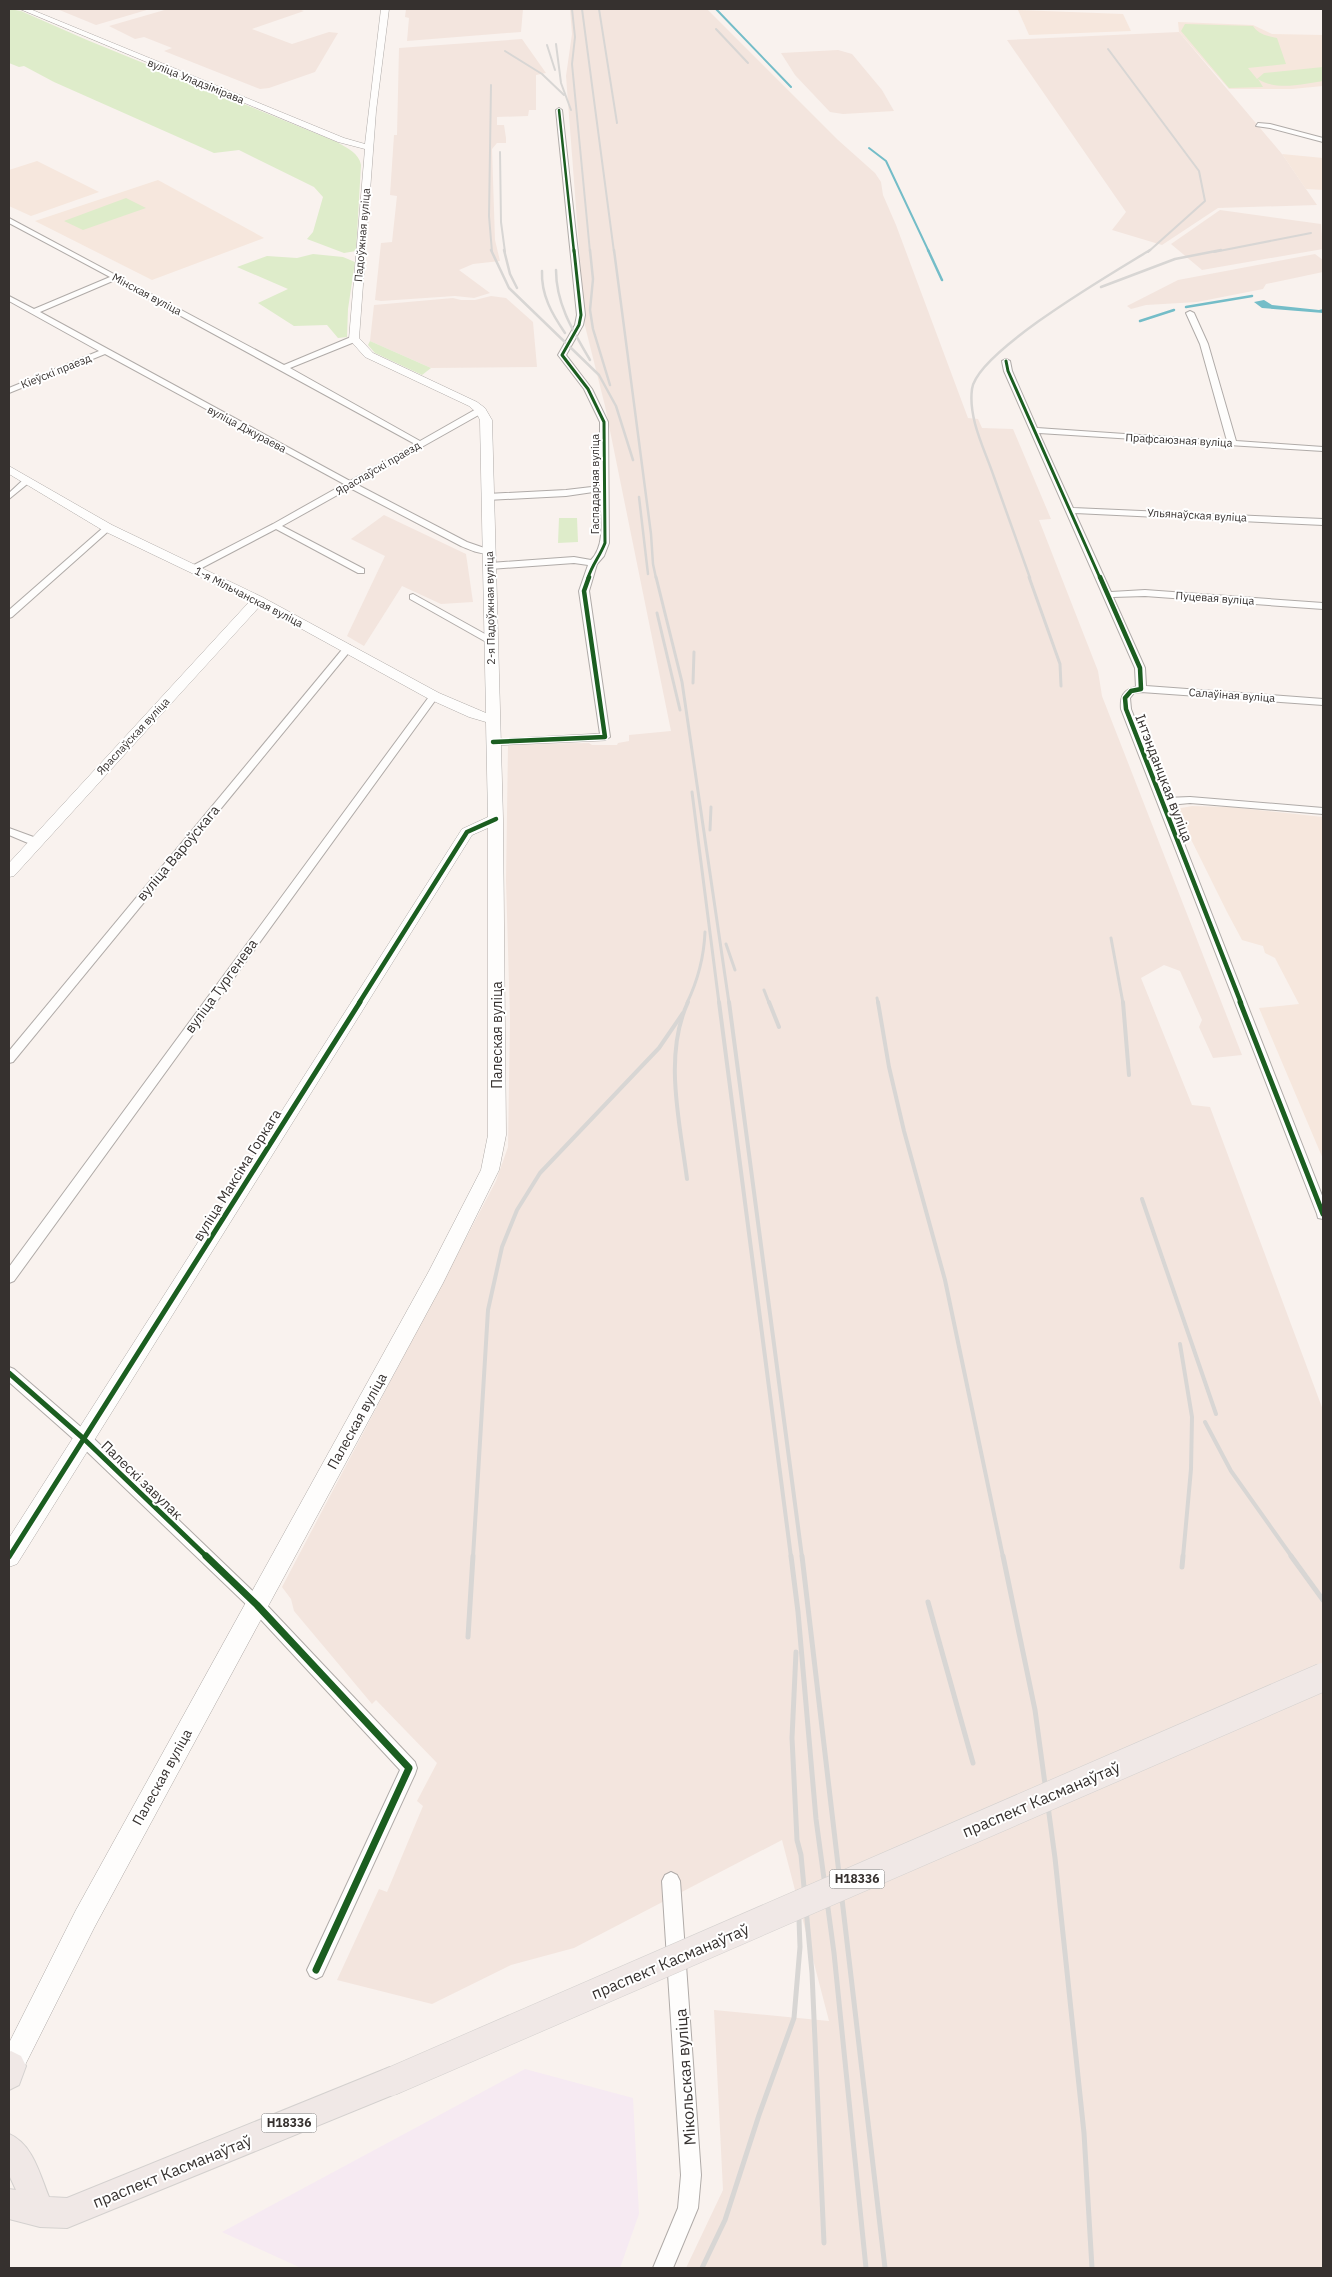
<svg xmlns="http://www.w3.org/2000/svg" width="1332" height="2277" viewBox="0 0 1332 2277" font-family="'IBM Plex Sans',sans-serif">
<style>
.built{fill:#f3e5de}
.education{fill:#f6e7dd}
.medical{fill:#f6eaf2}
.green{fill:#deecca}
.water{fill:#74bdc8}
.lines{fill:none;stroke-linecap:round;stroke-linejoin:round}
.stream-far1{stroke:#74bdc8;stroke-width:2}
.stream{stroke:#74bdc8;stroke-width:2.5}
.street-casing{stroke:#b0aba8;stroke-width:2}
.secondary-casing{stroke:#b0aba8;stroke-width:1}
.primary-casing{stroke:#d4d1cf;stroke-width:2}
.street{fill:#fefdfc;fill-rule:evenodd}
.secondary{fill:#fefdfc;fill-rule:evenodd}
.primary{fill:#f0e8e6;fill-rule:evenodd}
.rail-far4{stroke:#d8d6d4;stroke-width:2}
.rail-far3{stroke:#d8d6d4;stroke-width:2.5}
.rail-far2{stroke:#d8d6d4;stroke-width:3}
.rail-far1{stroke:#d8d6d4;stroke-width:4}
.rail{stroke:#d8d6d4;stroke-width:5}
.primary-bridge-casing{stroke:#d4d1cf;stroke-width:29;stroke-linecap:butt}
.primary-bridge{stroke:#f0e8e6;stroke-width:28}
.cycleway-far4-casing{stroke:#fff;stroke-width:4}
.cycleway-far3-casing{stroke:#fff;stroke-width:5}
.cycleway-far2-casing{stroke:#fff;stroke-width:7}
.cycleway-far1-casing{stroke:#fff;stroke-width:8}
.cycleway-casing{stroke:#fff;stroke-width:10}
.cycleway-far4{stroke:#1b5e20;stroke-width:2.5}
.cycleway-far3{stroke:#1b5e20;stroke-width:3}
.cycleway-far2{stroke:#1b5e20;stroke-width:4.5}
.cycleway-far1{stroke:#1b5e20;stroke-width:5}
.cycleway{stroke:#1b5e20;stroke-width:7}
.labels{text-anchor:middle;stroke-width:4;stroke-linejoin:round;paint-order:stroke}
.far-street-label{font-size:11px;fill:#36312f;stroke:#fff}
.shield{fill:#fff;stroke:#726f6d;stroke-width:1}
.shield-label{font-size:12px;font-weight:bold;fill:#36312f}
.street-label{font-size:14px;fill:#36312f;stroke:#fff}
.near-street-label{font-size:16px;fill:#36312f;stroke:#fff}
</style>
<rect width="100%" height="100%" fill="#f9f2ee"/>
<!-- built -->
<g class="built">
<polygon points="57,9 150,9 96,25"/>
<polygon points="168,9 298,9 304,11 252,29 292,44 329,32 338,33 315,72 269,88 260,89 164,51 172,48 144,37 135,39 109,26"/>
<polygon points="406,9 523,9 521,32 407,41 409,18 405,17"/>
<polygon points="570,9 707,9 838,140 875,173 881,182 883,195 896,225 968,418 978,419 982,428 1013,429 1051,519 1039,520 1098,671 1102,696 1242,1055 1213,1058 1199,1027 1202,1020 1180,971 1164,965 1141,978 1192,1105 1210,1107 1323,1410 1323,2268 686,2268 723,2190 714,2010 829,2021 782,1840 574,1948 511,1965 432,2004 337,1980 379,1889 387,1892 423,1806 417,1801 437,1763 376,1700 372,1704 294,1611 291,1599 282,1587 496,1181 508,1147 510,1018 506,881 508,746 514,744 589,743 592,745 617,745 618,743 629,741 629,735 671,731 605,406 585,326 566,76 572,34"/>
<polygon points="1179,32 1282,154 1317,205 1218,208 1162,245 1112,230 1126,212 1007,40"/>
<polygon points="522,39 546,73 536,75 536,110 529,110 528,116 497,117 497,125 504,125 506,138 506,143 497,143 492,149 495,240 500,261 473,264 459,270 490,293 474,298 455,296 381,301 375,300 381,243 392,242 397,196 390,195 394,135 397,135 399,48"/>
<polygon points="838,50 852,54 882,90 894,111 843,114 830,112 795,75 781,53"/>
<polygon points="1220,210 1321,224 1323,249 1202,270 1171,244"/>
<polygon points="1315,254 1323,260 1323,272 1266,284 1263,289 1197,302 1146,305 1131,309 1127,306 1178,280"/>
<polygon points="491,296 506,298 533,322 537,367 431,368 370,341 374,305 453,298 461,300 475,300"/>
<polygon points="384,515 466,554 473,602 441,604 402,586 364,646 347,636 385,556 351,539"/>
</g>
<!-- education -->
<g class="education">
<polygon points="1018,10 1123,14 1131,31 1029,35"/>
<polygon points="1178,22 1253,25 1272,34 1323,35 1323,86 1292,89 1229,89 1179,32"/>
<polygon points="1282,154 1323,158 1323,190 1306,189"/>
<polygon points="37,161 99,192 31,216 9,206 9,170"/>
<polygon points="158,180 264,238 152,280 35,221"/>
<polygon points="1192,806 1230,807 1323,817 1323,1159 1259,1008 1299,1004 1275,958 1265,953 1263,946 1242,940 1227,912 1176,809"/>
</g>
<!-- medical -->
<polygon class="medical" points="525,2069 633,2098 639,2214 620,2268 301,2268 222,2232"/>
<!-- green -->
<g class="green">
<path d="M 9,9 L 21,11 L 87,40 L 337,142 C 347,148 359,153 361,165 L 356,251 L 344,253 L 307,239 L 313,232 L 323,197 L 314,187 L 239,150 L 214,153 L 54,82 L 24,66 L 19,67 L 9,63 Z"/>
<path d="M 1185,24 L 1253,26 C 1259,35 1268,36 1277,38 L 1286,64 L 1248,68 L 1257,79 L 1264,73 L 1323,67 L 1323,81 C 1303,84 1276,91 1258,79 L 1263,87 L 1229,88 L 1181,31 Z"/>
<polygon points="126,198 146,208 83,230 64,221"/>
<polygon points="313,254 343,257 355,262 348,309 347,337 338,338 327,325 294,326 258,303 288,289 237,267 267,256 297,258"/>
<polygon points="370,341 431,368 422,375 375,353 368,345"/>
<polygon points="559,518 577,518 578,542 558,543"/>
</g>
<!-- water -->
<polygon class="water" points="1264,300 1272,305 1319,310 1323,309 1323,313 1262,308 1254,302"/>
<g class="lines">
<!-- stream-far1 -->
<g class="stream-far1">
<polyline points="716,9 791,87"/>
<polyline points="869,148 886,161 929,252"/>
</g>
<!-- stream -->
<g class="stream">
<polyline points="928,250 942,280"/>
<polyline points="1186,307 1252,296"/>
<polyline points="1140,321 1174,310"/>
</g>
<defs>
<g id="street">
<path d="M 559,108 L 562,110 L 585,315 L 583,325 L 566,355 L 592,389 L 608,422 L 609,543 L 604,556 L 597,564 L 589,591 L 610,737 L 605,740 L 493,745 L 489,744 L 489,740 L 600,734 L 579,591 L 588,565 L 574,563 L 490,569 L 486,566 L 490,563 L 574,557 L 591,560 C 607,544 600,512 600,491 L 566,496 L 487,500 L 483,497 L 487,494 L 566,490 L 600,486 L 600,422 L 584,389 L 558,355 L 575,325 L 577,315 L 556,110 Z"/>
<polygon points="1258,123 1270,124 1323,138 1323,142 1270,128 1256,126"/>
<path d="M 9,218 L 284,365 L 351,337 L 357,337 L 357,341 L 290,368 L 420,441 L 478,408 L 484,408 L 484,412 L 356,484 L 467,542 L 493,551 C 485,557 470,550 461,546 L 350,488 L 282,526 L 364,569 L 364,573 L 358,573 L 276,529 L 196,571 L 190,571 L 190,567 L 273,524 L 344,484 L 105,354 L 9,393 L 9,388 L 99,351 L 9,301 L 9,296 L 34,309 L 110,277 L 9,223 ZM 115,280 L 415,444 L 350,481 L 40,312 Z"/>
<path d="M 1190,311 L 1194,313 L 1208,344 L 1236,441 L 1323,447 L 1323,451 L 1039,433 L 1073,508 L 1323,519 L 1323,525 L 1075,513 L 1111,592 L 1145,590 L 1323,603 L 1323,609 L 1145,596 L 1113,597 L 1145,668 L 1146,686 L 1323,699 L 1323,705 L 1141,692 L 1134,693 L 1130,698 L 1131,709 L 1166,798 L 1190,797 L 1323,808 L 1323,814 L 1190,803 L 1169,805 L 1323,1198 L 1323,1219 L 1318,1218 L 1317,1214 L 1121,709 C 1120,696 1123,690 1136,687 L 1135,668 L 1004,371 L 1002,361 L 1006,359 L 1010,361 L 1012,371 L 1037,428 L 1227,441 L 1200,344 L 1186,313 Z"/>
<polygon points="24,479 31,481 9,499 9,493"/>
<polygon points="105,526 112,528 12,617 9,618 9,610"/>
<polygon points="413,594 494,639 496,641 491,644 488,643 410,599 410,595"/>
<polygon points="348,645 351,646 351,650 13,1062 9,1063 9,1051 345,646"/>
<polygon points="434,693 439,696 437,698 14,1281 9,1283 9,1267 431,694"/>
<polygon points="9,828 39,839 40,842 35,846 9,835"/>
<polygon points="9,1367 14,1369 89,1434 262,1600 415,1762 417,1768 415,1774 322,1976 316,1979 310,1976 307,1970 400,1770 252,1610 79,1444 9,1382"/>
<polygon points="671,1872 677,1875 680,1881 701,2175 698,2208 673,2268 653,2268 678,2208 681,2175 662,1881 665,1875"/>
</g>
<polygon id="secondary" points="20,9 30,9 344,138 365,144 381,9 389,9 376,111 359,338 373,353 477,402 485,408 492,420 503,819 506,1135 499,1170 443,1283 94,1928 18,2079 9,2083 9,2043 76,1910 429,1271 481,1170 488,1135 488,828 472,835 17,1564 9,1567 9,1538 462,829 488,817 486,722 469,717 429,699 260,606 14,876 9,877 9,863 250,601 104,531 9,474 9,466 112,525 262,597 439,693 486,713 480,420 476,412 469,406 365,357 349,339 365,149 338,142"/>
<g id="primary">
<polygon points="11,2051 21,2056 26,2066 19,2085 9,2090 9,2052"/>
<path d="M 390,2067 L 400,2072 L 405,2082 L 400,2092 L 67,2228 L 40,2227 L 9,2219 L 9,2189 L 16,2190 L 9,2175 L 9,2134 C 33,2144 40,2175 49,2197 L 67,2198 Z"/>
</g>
</defs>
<!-- street casing -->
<use href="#street" class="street-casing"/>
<!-- secondary casing -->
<use href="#secondary" class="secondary-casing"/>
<!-- primary casing -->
<use href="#primary" class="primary-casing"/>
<!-- street -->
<use href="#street" class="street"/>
<!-- secondary -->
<use href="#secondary" class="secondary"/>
<!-- primary -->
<use href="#primary" class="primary"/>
<!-- rail-far4 -->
<g class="rail-far4">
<polyline points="572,9 575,37 572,64 590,252"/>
<polyline points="582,9 614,252"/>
<polyline points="599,9 617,123"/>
<polyline points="716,29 748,63"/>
<polyline points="556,44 561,83 571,110"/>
<polyline points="547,45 555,70"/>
<polyline points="1108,49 1199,171 1205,201 1148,252"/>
<polyline points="505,51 542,74 564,95"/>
<polyline points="491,85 489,216 492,252"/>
<polyline points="500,152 501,222 505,252"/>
<polyline points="1214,252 1311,233"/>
</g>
<!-- rail-far3 -->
<g class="rail-far3">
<polyline points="491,250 509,288 599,375 616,406 633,460"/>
<polyline points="504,250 510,274 517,288"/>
<polyline points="590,250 593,279 590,310 593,329 610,385"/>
<polyline points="614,250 651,534 653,564 656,578"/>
<path d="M 556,270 C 556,304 573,331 590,360"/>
<path d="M 542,271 C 541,295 552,314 565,333"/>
<polyline points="1101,287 1175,259 1221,250"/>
<polyline points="639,497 648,574"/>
<path d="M 1030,578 C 1018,545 1006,511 994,477 C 985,450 968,419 972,389 C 977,351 1116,271 1150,250"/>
</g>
<!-- rail-far2 -->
<g class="rail-far2">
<polyline points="656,577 682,682 729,1003"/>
<polyline points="1029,577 1060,664 1061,686"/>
<polyline points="657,613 680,710"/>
<polyline points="693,683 694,652"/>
<polyline points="692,792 719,1003"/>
<polyline points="710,830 711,807"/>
<polyline points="1111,938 1123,1003"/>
<polyline points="726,944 735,970"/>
<polyline points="764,990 769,1003"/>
<polyline points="877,998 878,1003"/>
<path d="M 687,1003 C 698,980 704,957 705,932"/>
</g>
<!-- rail-far1 -->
<g class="rail-far1">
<polyline points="719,1002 791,1557"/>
<polyline points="729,1002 802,1557"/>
<polyline points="769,1002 779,1027"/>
<polyline points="878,1002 889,1067 904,1131 945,1280 1003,1557"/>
<polyline points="1123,1002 1129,1075"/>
<path d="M 687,1179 C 680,1123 663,1055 688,1002"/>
<polyline points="1142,1199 1216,1414"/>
<polyline points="1180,1344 1192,1417 1191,1469 1183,1557"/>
<polyline points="1205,1422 1231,1471 1292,1557"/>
<polyline points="473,1557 488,1310 502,1247 517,1210 540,1173 659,1048 683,1013"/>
</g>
<!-- rail -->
<g class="rail">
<polyline points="791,1556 798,1612 816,1819 834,1953 866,2268"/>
<polyline points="802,1556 885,2268"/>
<polyline points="1003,1556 1035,1710 1055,1858 1084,2133 1092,2268"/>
<polyline points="1291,1556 1323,1600"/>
<polyline points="1182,1567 1183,1556"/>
<polyline points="928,1602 973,1763"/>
<polyline points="468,1637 473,1556"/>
<polyline points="796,1652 792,1738 797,1840 801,1855 812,1973 824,2243"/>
<polyline points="702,2268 725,2220 759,2115 794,2018 800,1947 798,1892"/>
</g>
<defs>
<polyline id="primary-bridge" points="390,2082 1323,1677"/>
</defs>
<!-- primary-bridge casing -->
<use href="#primary-bridge" class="primary-bridge-casing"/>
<!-- primary-bridge -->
<use href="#primary-bridge" class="primary-bridge"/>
<defs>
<polyline id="cycleway-far4" points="559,110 574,252"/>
<g id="cycleway-far3">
<path d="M 574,250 L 581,315 L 579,325 L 562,355 L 588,389 L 604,422 L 605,543 C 600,556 592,565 588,578"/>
<polyline points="1006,361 1008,371 1100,578"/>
</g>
<g id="cycleway-far2">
<polyline points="1100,577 1140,668 1141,689 1131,691 1125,698 1126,709 1241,1003"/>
<polyline points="493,742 605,737 584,591 589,577"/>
<polyline points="359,1003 467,832 496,819"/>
</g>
<g id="cycleway-far1">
<polyline points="1240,1002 1323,1214"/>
<polyline points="9,1373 84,1439 207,1557"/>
<polyline points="9,1557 360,1002"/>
</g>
<polyline id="cycleway" points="206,1556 257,1605 409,1768 316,1970"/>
</defs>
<!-- cycleway-far4 casing -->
<use href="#cycleway-far4" class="cycleway-far4-casing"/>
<!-- cycleway-far3 casing -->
<use href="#cycleway-far3" class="cycleway-far3-casing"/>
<!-- cycleway-far2 casing -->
<use href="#cycleway-far2" class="cycleway-far2-casing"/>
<!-- cycleway-far1 casing -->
<use href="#cycleway-far1" class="cycleway-far1-casing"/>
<!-- cycleway casing -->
<use href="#cycleway" class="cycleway-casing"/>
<!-- cycleway-far4 -->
<use href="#cycleway-far4" class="cycleway-far4"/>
<!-- cycleway-far3 -->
<use href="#cycleway-far3" class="cycleway-far3"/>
<!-- cycleway-far2 -->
<use href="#cycleway-far2" class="cycleway-far2"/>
<!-- cycleway-far1 -->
<use href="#cycleway-far1" class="cycleway-far1"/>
<!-- cycleway -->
<use href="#cycleway" class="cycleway"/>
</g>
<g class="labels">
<!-- far-street labels -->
<g class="far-street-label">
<text transform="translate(196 81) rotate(22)" y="4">вуліца Уладзімірава</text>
<text transform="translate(362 235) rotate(-85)" y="4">Падоўжная вуліца</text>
<text transform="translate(147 294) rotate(28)" y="4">Мінская вуліца</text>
<text transform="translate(56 371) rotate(-22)" y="4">Кіеўскі праезд</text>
<text transform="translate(247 429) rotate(28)" y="4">вуліца Джураева</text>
<text transform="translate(1179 440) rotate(3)" y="4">Прафсаюзная вуліца</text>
<text transform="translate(378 468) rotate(-30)" y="4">Яраслаўскі праезд</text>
<text transform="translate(595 484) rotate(-90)" y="4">Гаспадарчая вуліца</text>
<text transform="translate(1197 515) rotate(3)" y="4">Ульянаўская вуліца</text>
<text transform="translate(249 597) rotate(27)" y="4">1-я Мільчанская вуліца</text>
<text transform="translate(1215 598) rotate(4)" y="4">Пуцевая вуліца</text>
<text transform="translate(490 608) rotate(-91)" y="4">2-я Падоўжная вуліца</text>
<text transform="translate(1232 695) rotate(4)" y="4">Салаўіная вуліца</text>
<text transform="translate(133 736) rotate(-47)" y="4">Яраслаўская вуліца</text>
</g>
<!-- shield labels -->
<g class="shield">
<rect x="829.5" y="1869.5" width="55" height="19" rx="4"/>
<rect x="261.5" y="2113.5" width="55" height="19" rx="4"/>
</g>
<g class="shield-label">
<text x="857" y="1883">Н18336</text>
<text x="289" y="2127">Н18336</text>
</g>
<!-- street labels -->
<g class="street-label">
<text transform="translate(1164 778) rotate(69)" y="5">Інтэнданцкая вуліца</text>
<text transform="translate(178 853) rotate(-50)" y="5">вуліца Вароўскага</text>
<text transform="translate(221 986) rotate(-54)" y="5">вуліца Тургенева</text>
<text transform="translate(497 1035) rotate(-90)" y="5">Палеская вуліца</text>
<text transform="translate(237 1175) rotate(-58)" y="5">вуліца Максіма Горкага</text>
<text transform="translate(357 1421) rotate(-61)" y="5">Палеская вуліца</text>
<text transform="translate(142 1480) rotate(44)" y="5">Палескі завулак</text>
<text transform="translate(162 1777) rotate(-61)" y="5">Палеская вуліца</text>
</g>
<!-- near-street labels -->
<g class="near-street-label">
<text transform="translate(1041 1799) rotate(-23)" y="6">праспект Касманаўтаў</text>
<text transform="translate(670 1961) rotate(-23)" y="6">праспект Касманаўтаў</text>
<text transform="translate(685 2077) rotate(-94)" y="6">Мікольская вуліца</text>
<text transform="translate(172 2171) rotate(-22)" y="6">праспект Касманаўтаў</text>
</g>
</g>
<!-- border -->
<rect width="1332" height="2277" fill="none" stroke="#36312f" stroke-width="20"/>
</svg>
